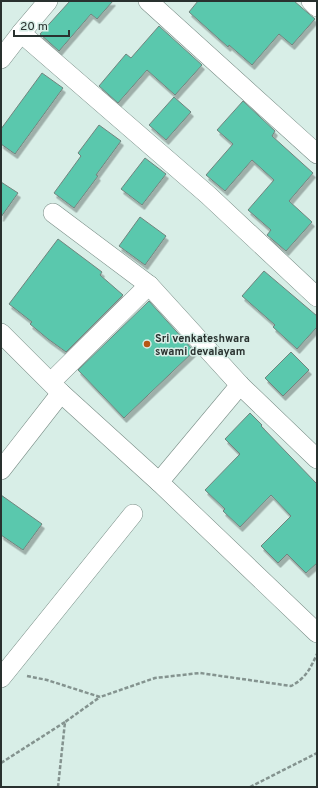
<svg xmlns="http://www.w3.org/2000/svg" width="318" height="788" viewBox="0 0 318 788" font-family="Overpass,sans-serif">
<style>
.building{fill:#5ac8ad;stroke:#71847e;filter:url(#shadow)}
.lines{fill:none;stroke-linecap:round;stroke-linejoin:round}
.minor-casing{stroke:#788c85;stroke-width:20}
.path{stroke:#84938f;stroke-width:2.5;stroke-dasharray:4 2;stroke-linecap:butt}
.minor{stroke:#fff;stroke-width:19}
.poi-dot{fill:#b75615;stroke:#d8eee7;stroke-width:1.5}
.labels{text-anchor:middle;stroke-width:3;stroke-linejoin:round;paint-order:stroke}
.poi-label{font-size:11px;font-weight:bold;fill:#29312f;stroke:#d8eee7;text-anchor:start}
</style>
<defs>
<filter id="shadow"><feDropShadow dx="2.5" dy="4.5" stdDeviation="0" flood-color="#0004"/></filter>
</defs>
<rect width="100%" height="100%" fill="#d8eee7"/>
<!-- building -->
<g class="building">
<polygon points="70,1 113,1 97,19 91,14 59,51 40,34"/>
<polygon points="198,1 294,1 315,19 292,45 279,34 252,65 229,45 228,47 189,12"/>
<polygon points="159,26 202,65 175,95 147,70 118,103 99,86 126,54 131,58"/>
<polygon points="42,73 63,88 15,154 1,144 1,129"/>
<polygon points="174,97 191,112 166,140 149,125"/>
<polygon points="243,101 275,131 272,136 313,173 289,201 312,222 286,251 267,235 271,230 248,210 274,180 252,160 225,191 206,175 233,144 217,130"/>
<polygon points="99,125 121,141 96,175 98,176 74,208 54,193 81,156 78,153"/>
<polygon points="145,158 166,174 142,205 121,189"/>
<polygon points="1,182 18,193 1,217"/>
<polygon points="140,217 166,236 145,265 119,246"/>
<polygon points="58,239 102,272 100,275 123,295 66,352 48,339 30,324 32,322 9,304"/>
<polygon points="264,271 317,316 317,327 297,349 273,327 275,325 242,296"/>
<polygon points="149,301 194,351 124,418 78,370"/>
<polygon points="291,352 309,370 283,396 265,378"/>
<polygon points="250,413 262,425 261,426 317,484 317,563 306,573 287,554 278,563 261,546 291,516 271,495 240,527 223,511 225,509 205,490 240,454 225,439"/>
<polygon points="1,495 42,524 23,550 1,535"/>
</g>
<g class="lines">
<defs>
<g id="minor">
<polyline points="148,1 317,154"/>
<polyline points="311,1 317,7"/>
<polyline points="21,33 208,195 317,297"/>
<polyline points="1,59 21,33 48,1"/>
<polyline points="53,213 149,285 240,385 317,459"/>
<polyline points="1,333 61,393 159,482 317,633"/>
<polyline points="51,382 149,285"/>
<polyline points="1,470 61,393"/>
<polyline points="159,482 240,385"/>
<polyline points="1,678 133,514"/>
</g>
</defs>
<!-- minor casing -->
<use href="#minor" class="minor-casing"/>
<!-- path -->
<g class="path">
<path d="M 27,676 L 47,680 L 100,697 L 155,678 L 200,673 L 291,686 C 306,678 310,669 317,654"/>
<polyline points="1,763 65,722"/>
<polyline points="58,787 65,722 100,697"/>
<polyline points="250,787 317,753"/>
</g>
<!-- minor -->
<use href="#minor" class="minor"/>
</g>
<!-- markers -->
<circle class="poi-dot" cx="147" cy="344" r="4"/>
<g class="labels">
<!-- poi labels -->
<g class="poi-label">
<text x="155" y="342">Sri venkateshwara<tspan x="155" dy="13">swami devalayam</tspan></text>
</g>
</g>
<!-- border -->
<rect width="318" height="788" fill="none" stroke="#29312f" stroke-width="4"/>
<!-- scale -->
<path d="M14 30v6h55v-6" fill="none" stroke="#29312f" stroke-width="2"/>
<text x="20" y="30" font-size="12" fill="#29312f" stroke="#d8eee7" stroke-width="3" paint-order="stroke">20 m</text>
</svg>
